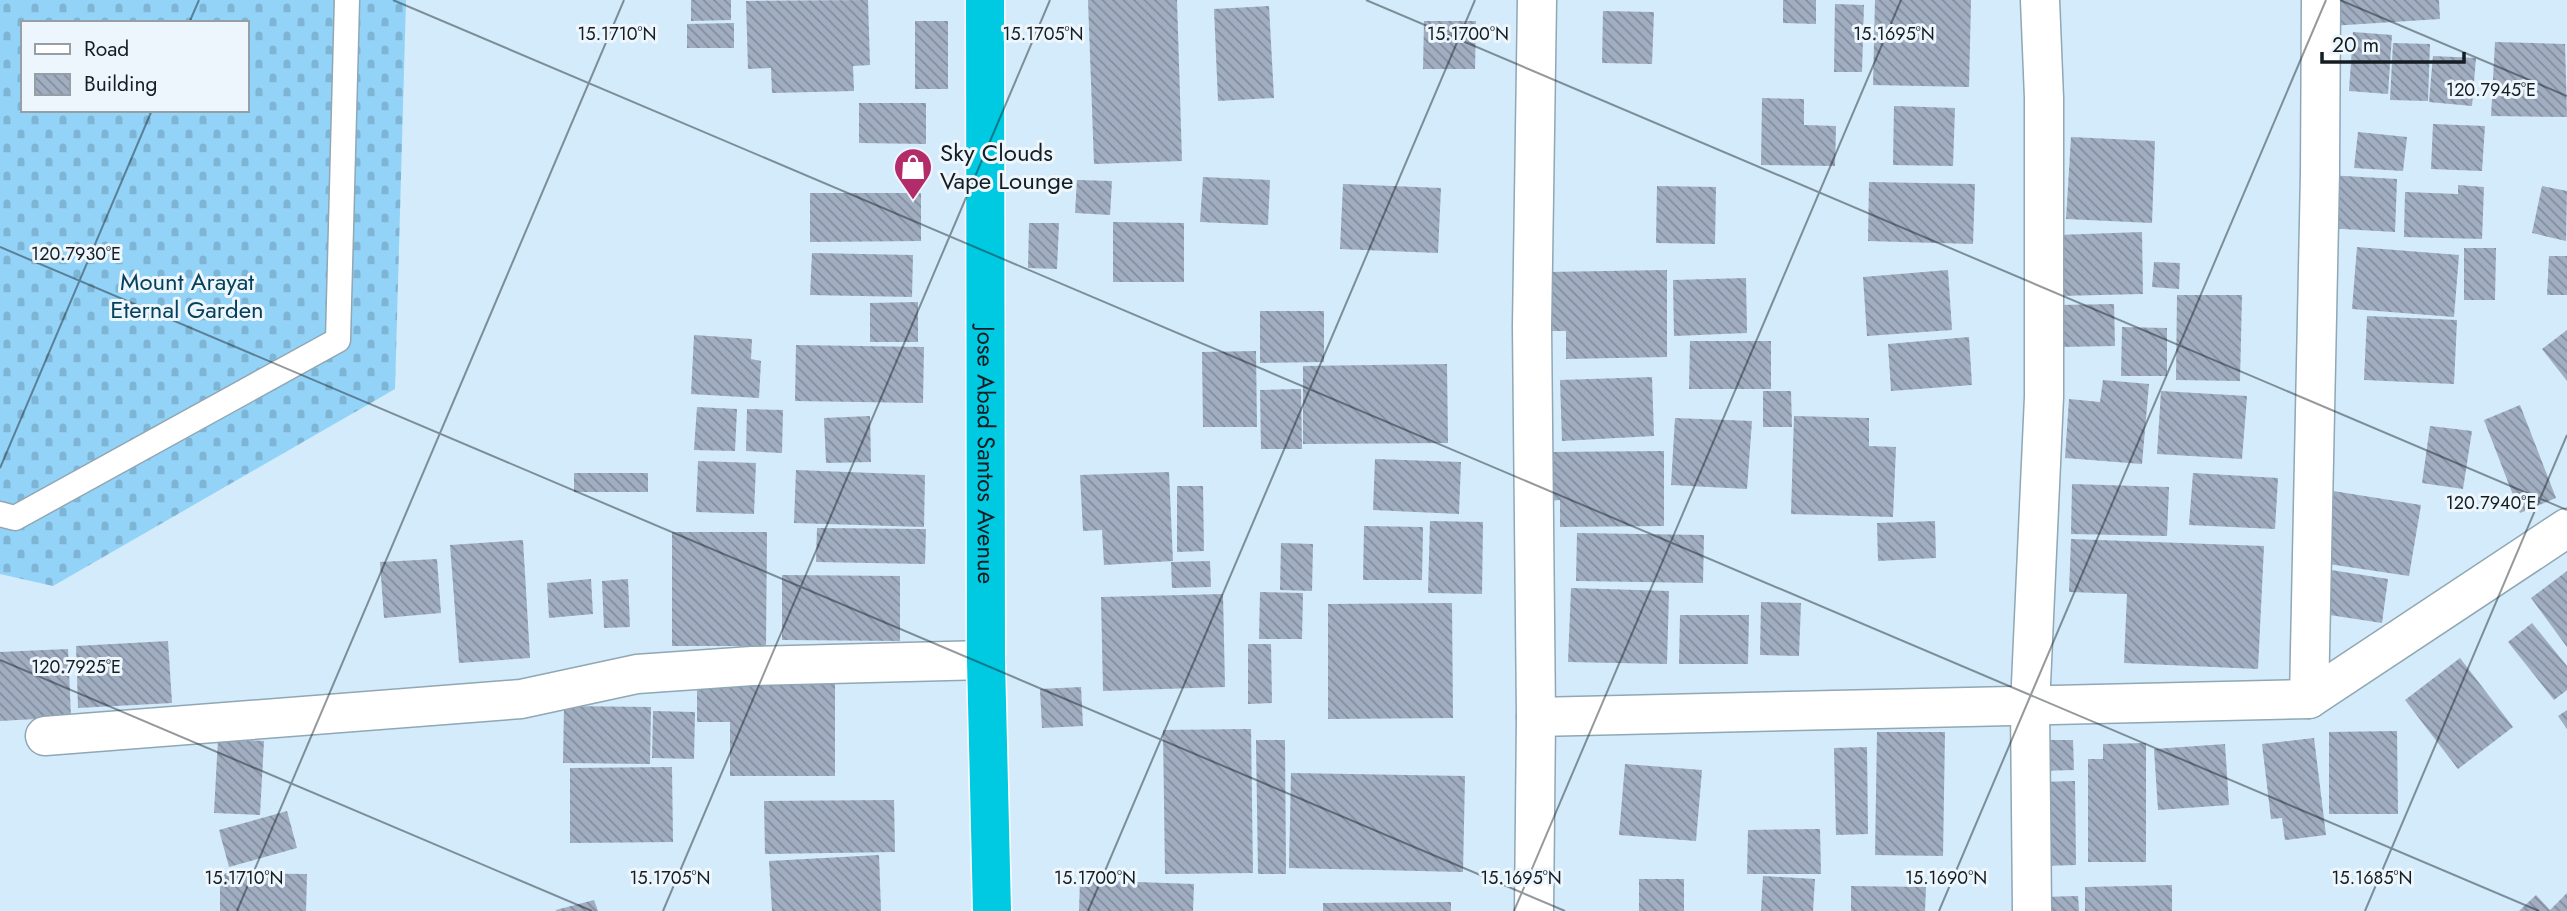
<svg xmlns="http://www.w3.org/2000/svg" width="2567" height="911" viewBox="0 0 2567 911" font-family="Jost,sans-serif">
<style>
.cemetery{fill:url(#cemetery-stones);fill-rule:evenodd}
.building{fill:url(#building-back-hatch)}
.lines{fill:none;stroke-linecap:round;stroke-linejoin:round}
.lane-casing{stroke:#90a7b4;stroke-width:27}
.street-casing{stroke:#90a7b4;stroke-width:41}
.highway-casing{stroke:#fff;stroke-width:41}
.lane{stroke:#fff;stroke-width:24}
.street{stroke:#fff;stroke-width:38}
.highway{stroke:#00cae2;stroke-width:38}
.ticks{fill:none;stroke:#141d22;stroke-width:2;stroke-opacity:0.45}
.labels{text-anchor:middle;stroke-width:6;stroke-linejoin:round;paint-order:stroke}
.poi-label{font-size:24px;fill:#141d22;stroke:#edf6fc;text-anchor:start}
.park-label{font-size:24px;fill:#05415c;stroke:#edf6fc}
.street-label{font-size:24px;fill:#141d22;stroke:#edf6fc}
.ticks-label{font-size:18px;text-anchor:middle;fill:#141d22;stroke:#edf6fc;stroke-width:6;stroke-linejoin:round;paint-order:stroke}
</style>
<defs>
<pattern id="cemetery-stones" width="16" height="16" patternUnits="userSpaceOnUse" patternTransform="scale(1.75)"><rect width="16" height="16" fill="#94d3f8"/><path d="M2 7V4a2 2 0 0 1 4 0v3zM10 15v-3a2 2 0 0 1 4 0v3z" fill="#7fb5d4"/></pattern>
<pattern id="building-back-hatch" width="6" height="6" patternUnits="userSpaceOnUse" patternTransform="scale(1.75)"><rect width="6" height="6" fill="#a1aec2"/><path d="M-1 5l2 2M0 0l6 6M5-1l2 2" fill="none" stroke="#828d9d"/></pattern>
</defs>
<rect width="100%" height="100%" fill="#d3ebfa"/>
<!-- cemetery -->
<path class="cemetery" d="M 0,0 L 406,0 L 395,389 L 53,586 L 0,574 ZM 23,23 L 247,23 L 247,110 L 23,110 Z"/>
<!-- building -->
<g class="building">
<polygon points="691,0 731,0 731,20 691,21"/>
<polygon points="868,0 870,65 853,66 854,91 772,93 771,68 748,69 746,1"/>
<polygon points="1088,0 1177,0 1182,161 1094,164"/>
<polygon points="1783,0 1816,0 1816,24 1783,23"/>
<polygon points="1875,0 1971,0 1969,87 1873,85"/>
<polygon points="2329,0 2439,0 2440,19 2331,26"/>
<polygon points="1835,4 1864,5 1862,72 1834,72"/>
<polygon points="1269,6 1274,98 1218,101 1214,9"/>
<polygon points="1603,11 1654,12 1652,64 1602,63"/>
<rect x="915" y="21" width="33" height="68"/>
<polygon points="1424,21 1476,21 1475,69 1423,69"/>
<polygon points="734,23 734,48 687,48 687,24"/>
<polygon points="2353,32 2392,35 2388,94 2349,91"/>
<polygon points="2495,42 2565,44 2567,117 2491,116"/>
<polygon points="2393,43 2430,44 2428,101 2390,100"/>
<polygon points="2433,56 2476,58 2472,106 2429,102"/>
<polygon points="1762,98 1804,99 1804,125 1836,126 1835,166 1761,165"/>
<polygon points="859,103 926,103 926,144 859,143"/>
<polygon points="1894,106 1955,108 1953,166 1893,165"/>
<polygon points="2433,124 2485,126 2482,171 2431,169"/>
<polygon points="2358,132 2407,137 2403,171 2354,168"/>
<polygon points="2071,137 2155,141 2152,223 2066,219"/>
<polygon points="2327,175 2397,179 2395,232 2325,228"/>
<polygon points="1203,177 1270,180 1268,225 1200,222"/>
<polygon points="1077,180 1112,181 1110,215 1075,213"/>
<polygon points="1869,182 1975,184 1973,244 1868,241"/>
<polygon points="1343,184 1441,188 1438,253 1340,249"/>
<polygon points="2458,185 2484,187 2482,239 2404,237 2405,192 2458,194"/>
<polygon points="1657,186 1716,187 1715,244 1656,243"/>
<polygon points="2542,186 2567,191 2566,241 2532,233"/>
<polygon points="810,193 921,193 921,241 810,242"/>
<polygon points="1113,222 1184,223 1184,282 1113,282"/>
<polygon points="1029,223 1059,223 1057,269 1028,268"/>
<polygon points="2142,232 2143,294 2058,296 2057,235"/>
<polygon points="2357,247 2459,255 2454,317 2352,309"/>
<polygon points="2464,248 2496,248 2495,300 2464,300"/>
<polygon points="812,253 913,255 912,297 810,295"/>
<polygon points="2549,256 2567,256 2567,295 2547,295"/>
<polygon points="2154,262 2180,263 2179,289 2152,287"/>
<polygon points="1667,270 1667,357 1566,359 1566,331 1549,331 1548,272"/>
<polygon points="1948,270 1952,330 1867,336 1863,277"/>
<polygon points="1746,278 1747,333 1674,336 1673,280"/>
<polygon points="2177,295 2242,295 2240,381 2176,380"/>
<polygon points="918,302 918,342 870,342 870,303"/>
<polygon points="2114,304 2115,346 2060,347 2059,305"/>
<polygon points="1260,311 1324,311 1324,362 1260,363"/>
<polygon points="2367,316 2457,320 2454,384 2364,380"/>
<polygon points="2122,327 2167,328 2167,376 2121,376"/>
<polygon points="2567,330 2567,381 2542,349"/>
<polygon points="694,335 752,339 751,359 761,361 759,398 691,394"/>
<polygon points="1969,337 1972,385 1891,391 1888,344"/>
<polygon points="1690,341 1771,341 1771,389 1689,389"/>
<polygon points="796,345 924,347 923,403 795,401"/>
<polygon points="1256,351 1257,427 1203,427 1202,352"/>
<polygon points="1447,364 1448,443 1303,444 1303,366"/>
<polygon points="1652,377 1654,436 1562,441 1560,380"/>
<polygon points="2103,380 2149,384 2142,464 2065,458 2069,399 2100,402"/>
<polygon points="1301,389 1302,449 1261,449 1260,390"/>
<polygon points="1763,391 1791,391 1792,427 1763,427"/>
<polygon points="2161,391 2247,396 2242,459 2157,454"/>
<polygon points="2520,405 2556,498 2520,513 2484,420"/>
<polygon points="697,407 737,409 735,451 694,450"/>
<polygon points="747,409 783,410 782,453 746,451"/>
<polygon points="870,416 871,462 826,463 824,418"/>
<polygon points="1794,416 1869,418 1869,446 1896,447 1893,517 1791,514"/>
<polygon points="1675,418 1752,421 1747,489 1671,485"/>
<polygon points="2430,426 2472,431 2463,489 2422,483"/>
<polygon points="1664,451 1664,526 1560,527 1560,500 1549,501 1549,452"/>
<polygon points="1375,459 1461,462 1459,514 1373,510"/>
<polygon points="698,461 756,463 754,514 696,512"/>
<polygon points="796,470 925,475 924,527 794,523"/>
<polygon points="1169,472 1173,561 1104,565 1102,530 1083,531 1080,475"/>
<rect x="574" y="473" width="74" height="19"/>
<polygon points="2193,473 2278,478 2275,529 2189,525"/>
<polygon points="2072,484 2169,487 2167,536 2071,534"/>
<polygon points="1177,486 1203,486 1204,551 1177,552"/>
<polygon points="2327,490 2421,505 2409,576 2315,562"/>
<polygon points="1430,521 1483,522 1482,594 1428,593"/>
<polygon points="1935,521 1936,558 1878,561 1877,523"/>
<polygon points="1364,526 1423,527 1422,580 1363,580"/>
<polygon points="817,528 926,529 925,564 816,562"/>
<polygon points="672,532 767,532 766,646 672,646"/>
<polygon points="1577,533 1704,535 1703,583 1576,581"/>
<polygon points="2071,539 2264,546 2258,669 2124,663 2127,594 2069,592"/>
<polygon points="523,540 530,658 459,663 450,545"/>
<polygon points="1281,543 1313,544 1312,591 1280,590"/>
<polygon points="437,559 441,613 384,618 380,562"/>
<polygon points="1210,561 1211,587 1172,588 1171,562"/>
<polygon points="2331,570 2388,579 2382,623 2323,614"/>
<polygon points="2567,571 2567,647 2531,598"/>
<polygon points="782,575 900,576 900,641 782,640"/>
<polygon points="591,579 593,614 549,618 547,583"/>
<polygon points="628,579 630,627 604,628 602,581"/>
<polygon points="1571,588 1669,591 1667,664 1568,662"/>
<polygon points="1260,592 1303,593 1302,639 1259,639"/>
<polygon points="1223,594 1225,687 1103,691 1101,597"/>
<polygon points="1761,602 1801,603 1799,656 1760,655"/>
<polygon points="1452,603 1453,718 1328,719 1328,604"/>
<polygon points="1680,615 1749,615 1748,664 1679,664"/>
<polygon points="2532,623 2567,666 2567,690 2554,700 2508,642"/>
<polygon points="168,641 172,703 78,708 76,646"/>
<polygon points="1248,644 1271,644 1272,703 1248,704"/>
<polygon points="68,649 71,717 0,721 0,652"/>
<polygon points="2460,658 2513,727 2458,769 2405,700"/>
<polygon points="697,673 735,684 835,684 835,776 730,776 730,722 697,722"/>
<polygon points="1081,687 1083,726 1042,728 1040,689"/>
<polygon points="564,706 651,707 650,764 563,763"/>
<polygon points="2567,710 2567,729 2558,716"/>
<polygon points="653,711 695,712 694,759 652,758"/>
<polygon points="1251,729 1253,873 1165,874 1163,730"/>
<polygon points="2397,731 2398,814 2329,814 2329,732"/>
<polygon points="1877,732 1945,732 1943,856 1875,855"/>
<polygon points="2314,738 2326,835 2285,840 2282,818 2271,819 2262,744"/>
<polygon points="218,739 264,741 260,815 214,813"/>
<polygon points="1256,740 1285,740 1286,874 1258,874"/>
<polygon points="2039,740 2073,740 2074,770 2040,771"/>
<polygon points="2146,743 2146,862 2088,862 2088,759 2103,759 2103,744"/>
<polygon points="2225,744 2229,805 2158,810 2154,749"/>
<polygon points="1867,747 1868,834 1836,835 1834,748"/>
<polygon points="1625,764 1702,770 1696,841 1619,835"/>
<polygon points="672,767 673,842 570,843 570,768"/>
<polygon points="1291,773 1465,776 1463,872 1289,868"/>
<polygon points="2075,781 2076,865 2041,866 2040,782"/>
<polygon points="894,800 895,852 765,854 764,801"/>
<polygon points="287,811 297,848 229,867 219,830"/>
<polygon points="1820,829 1821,874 1747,874 1748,830"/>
<polygon points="879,855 881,911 772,911 769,861"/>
<polygon points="220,873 307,874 306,911 220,911"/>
<polygon points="1763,876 1815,879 1813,911 1761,911"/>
<rect x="1639" y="879" width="45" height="32"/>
<polygon points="1080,880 1194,884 1193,911 1079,911"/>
<polygon points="2172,885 2172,911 2085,911 2085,887"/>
<polygon points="1851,886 1926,887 1925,911 1851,911"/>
<polygon points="2567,893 2567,911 2519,911 2536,895 2550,910"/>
<polygon points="2078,896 2079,911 2042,911 2042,897"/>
<polygon points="594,900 598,911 556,911 556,910"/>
<polygon points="1451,902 1451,911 1323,911 1323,903"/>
</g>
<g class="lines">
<defs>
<polyline id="lane" points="0,514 15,518 338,340 347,0"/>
<g id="street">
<polyline points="2309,699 2320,173 2321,0"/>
<polyline points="1536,717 2309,699 2567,528"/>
<polyline points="45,736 521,699 637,674 752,666 986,660"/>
<polyline points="1534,911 1536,717 1532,327 1537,0"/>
<polyline points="2032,911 2030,706 2044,397 2044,98 2040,0"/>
</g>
<g id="highway">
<path id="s1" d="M 985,0 L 986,660 L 992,911"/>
</g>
</defs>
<!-- lane casing -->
<use href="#lane" class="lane-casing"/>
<!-- street casing -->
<use href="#street" class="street-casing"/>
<!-- highway casing -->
<use href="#highway" class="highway-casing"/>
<!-- lane -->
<use href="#lane" class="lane"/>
<!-- street -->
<use href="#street" class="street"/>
<!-- highway -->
<use href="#highway" class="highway"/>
</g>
<!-- ticks -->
<path class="ticks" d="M 393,0 L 2539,911M 1366,0 L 2567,510M 2340,0 L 2567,96M 189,23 L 199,0M 0,247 L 1565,911M 0,468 L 152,110M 0,660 L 592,911M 237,911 L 624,0M 663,911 L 1050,0M 1088,911 L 1475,0M 1514,911 L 1901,0M 1939,911 L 2326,0M 2365,911 L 2567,435"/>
<!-- icons -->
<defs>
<symbol id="shop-pin" viewBox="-11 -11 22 30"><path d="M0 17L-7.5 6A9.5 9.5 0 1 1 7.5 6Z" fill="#b42b69" stroke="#edf6fc"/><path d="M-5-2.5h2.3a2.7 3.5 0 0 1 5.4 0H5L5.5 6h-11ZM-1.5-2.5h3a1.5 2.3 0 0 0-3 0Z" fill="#fff"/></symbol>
</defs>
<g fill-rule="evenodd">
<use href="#shop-pin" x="891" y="145" width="44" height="60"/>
</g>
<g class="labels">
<!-- poi labels -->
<g class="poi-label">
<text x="940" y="161">Sky Clouds<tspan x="940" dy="28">Vape Lounge</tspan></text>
</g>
<!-- park labels -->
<g class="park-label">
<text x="187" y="290">Mount Arayat<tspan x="187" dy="28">Eternal Garden</tspan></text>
</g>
<!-- street labels -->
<g class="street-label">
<text dy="8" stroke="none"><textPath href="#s1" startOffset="455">Jose Abad Santos Avenue</textPath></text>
</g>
</g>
<g class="ticks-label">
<text x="617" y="40">15.1710°N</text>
<text x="1043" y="40">15.1705°N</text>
<text x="1468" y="40">15.1700°N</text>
<text x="1894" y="40">15.1695°N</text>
<text x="2491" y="96">120.7945°E</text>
<text x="76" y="260">120.7930°E</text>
<text x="2491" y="509">120.7940°E</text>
<text x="76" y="673">120.7925°E</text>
<text x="244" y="884">15.1710°N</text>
<text x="670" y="884">15.1705°N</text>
<text x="1095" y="884">15.1700°N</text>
<text x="1521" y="884">15.1695°N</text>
<text x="1946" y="884">15.1690°N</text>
<text x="2372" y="884">15.1685°N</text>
</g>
<!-- legend -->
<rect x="21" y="21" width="228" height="91" fill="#edf6fc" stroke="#969fa5" stroke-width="2"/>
<rect x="35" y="44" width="35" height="10" fill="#ffffff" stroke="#969fa5" stroke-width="2"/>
<text x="84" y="56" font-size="21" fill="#141d22">Road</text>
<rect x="35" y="74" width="35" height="21" fill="url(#building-back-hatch)" stroke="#969fa5" stroke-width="2"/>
<text x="84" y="91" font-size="21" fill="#141d22">Building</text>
<!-- scale -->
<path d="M2322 52v10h142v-10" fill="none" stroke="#141d22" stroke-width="3.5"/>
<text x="2332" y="52" font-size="21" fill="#141d22" stroke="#edf6fc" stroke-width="5" paint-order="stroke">20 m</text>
</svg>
